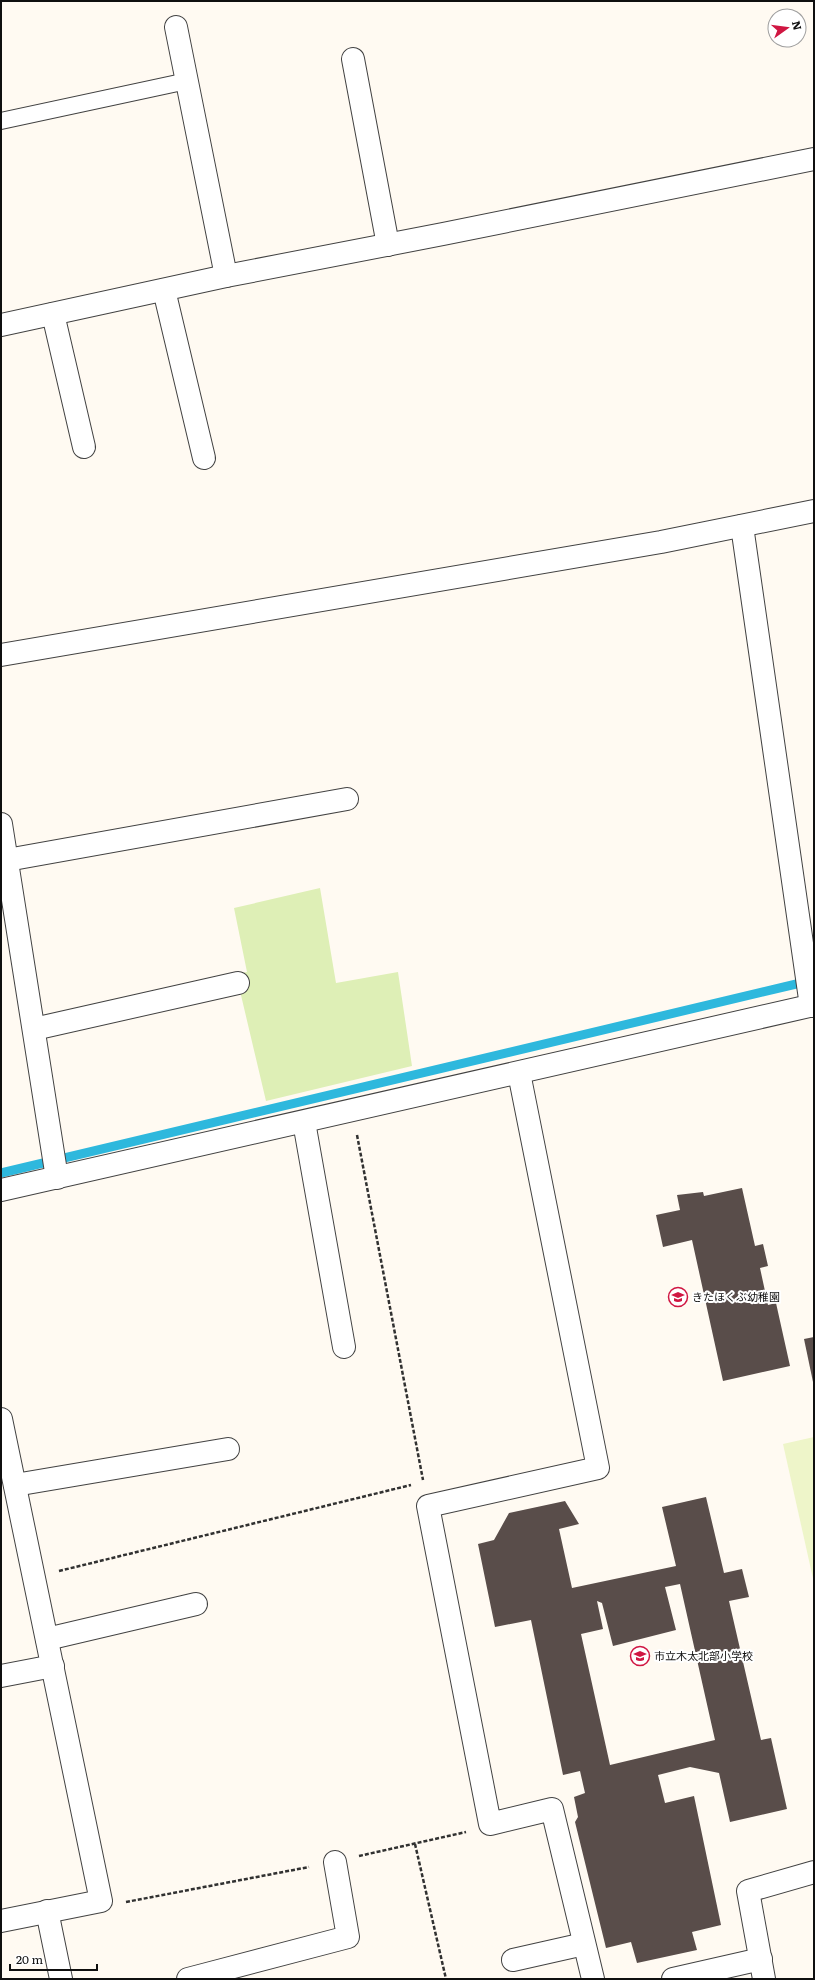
<svg xmlns="http://www.w3.org/2000/svg" width="815" height="1980" viewBox="0 0 815 1980" font-family="Literata,'Noto Sans JP',serif">
<style>
.green{fill:#deefb6}
.pitch{fill:#eef5c9}
.lines{fill:none;stroke-linecap:round;stroke-linejoin:round}
.stream{stroke:#2eb8dd;stroke-width:9}
.building{fill:#594d4a;fill-rule:evenodd}
.service-casing{stroke:#424242;stroke-width:18}
.minor-casing{stroke:#424242;stroke-width:24}
.path{stroke:#313131;stroke-width:2.5;stroke-dasharray:4 2;stroke-linecap:butt}
.service{stroke:#fff;stroke-width:16}
.minor{stroke:#fff;stroke-width:22}
.labels{text-anchor:middle;stroke-width:4;stroke-linejoin:round;paint-order:stroke}
.poi-label{font-size:11px;fill:#0f0f0f;stroke:#fff;text-anchor:start}
</style>
<rect width="100%" height="100%" fill="#fffaf2"/>
<!-- green -->
<polygon class="green" points="320,888 336,983 398,972 412,1066 266,1101 236,974 247,972 234,908"/>
<!-- pitch -->
<polygon class="pitch" points="814,1437 814,1583 783,1444"/>
<g class="lines">
<!-- stream -->
<polyline class="stream" points="1,1173 809,981"/>
</g>
<!-- building -->
<g class="building">
<polygon points="742,1188 755,1246 763,1244 768,1266 760,1268 768,1305 776,1303 790,1366 723,1381 692,1240 663,1247 656,1215 680,1210 677,1195 703,1192 704,1196"/>
<polygon points="814,1337 814,1382 813,1382 804,1339"/>
<path d="M 706,1497 L 724,1573 L 742,1569 L 749,1597 L 729,1601 L 761,1740 L 771,1738 L 787,1809 L 730,1822 L 719,1773 L 690,1767 L 658,1775 L 665,1803 L 694,1796 L 721,1925 L 692,1932 L 697,1950 L 637,1963 L 631,1942 L 606,1948 L 575,1822 L 578,1817 L 574,1797 L 585,1793 L 580,1771 L 563,1775 L 531,1620 L 495,1627 L 478,1544 L 494,1540 L 509,1513 L 565,1501 L 579,1524 L 559,1529 L 572,1588 L 676,1566 L 662,1507 ZM 680,1584 L 715,1740 L 610,1765 L 581,1634 L 603,1629 L 597,1601 L 602,1603 L 613,1646 L 676,1630 L 665,1587 Z"/>
</g>
<g class="lines">
<defs>
<polyline id="service" points="1,121 187,81"/>
<g id="minor">
<polyline points="176,27 226,276"/>
<polyline points="353,59 388,245"/>
<polyline points="164,290 204,458"/>
<polyline points="53,314 84,447"/>
<polyline points="1,325 226,276 443,234 814,159"/>
<polyline points="742,526 811,1006"/>
<polyline points="1,655 661,542 814,511"/>
<polyline points="1,824 57,1178"/>
<polyline points="7,860 347,799"/>
<polyline points="34,1029 238,983"/>
<polyline points="519,1073 598,1468 428,1506 490,1824 552,1809 593,1979"/>
<polyline points="304,1122 344,1347"/>
<polyline points="1,1190 814,1005"/>
<polyline points="1,1419 101,1901 1,1921"/>
<polyline points="15,1485 228,1449"/>
<polyline points="47,1639 196,1604"/>
<polyline points="1,1676 53,1666"/>
<polyline points="47,1911 61,1979"/>
<polyline points="513,1960 584,1944"/>
<polyline points="188,1979 348,1937 335,1862"/>
<polyline points="673,1979 761,1959"/>
<polyline points="764,1979 748,1891 814,1872"/>
</g>
</defs>
<!-- service casing -->
<use href="#service" class="service-casing"/>
<!-- minor casing -->
<use href="#minor" class="minor-casing"/>
<!-- path -->
<g class="path">
<polyline points="357,1135 423,1480"/>
<polyline points="59,1571 411,1485"/>
<polyline points="415,1844 446,1979"/>
<polyline points="359,1856 466,1832"/>
<polyline points="126,1902 309,1867"/>
</g>
<!-- service -->
<use href="#service" class="service"/>
<!-- minor -->
<use href="#minor" class="minor"/>
</g>
<!-- icons -->
<defs>
<symbol id="school-ring" viewBox="-11 -11 22 22"><circle r="9.5" fill="#fff" stroke="#d01642" stroke-width="1.5"/><path d="M0-5L7-2L0 1L-7-2ZM-4 1L0 2.5L4 1V4Q0 6-4 4Z" fill="#d01642"/></symbol>
</defs>
<g fill-rule="evenodd">
<use href="#school-ring" x="667" y="1286" width="22" height="22"/>
<use href="#school-ring" x="629" y="1645" width="22" height="22"/>
</g>
<g class="labels">
<!-- poi labels -->
<g class="poi-label">
<text x="692" y="1301">きたほくぶ幼稚園</text>
<text x="654" y="1660">市立木太北部小学校</text>
</g>
</g>
<!-- border -->
<rect width="815" height="1980" fill="none" stroke="#0f0f0f" stroke-width="4"/>
<!-- north arrow -->
<g transform="translate(787 28) rotate(76)"><circle r="19" fill="#ffffff" stroke="#9f9f9f"/>
<path d="M0-3L7 15L0 10L-7 15Z" fill="#d01642"/>
<text y="-6" font-size="11" font-weight="bold" text-anchor="middle" fill="#0f0f0f">N</text>
</g>
<!-- scale -->
<path d="M10 1964v6h87v-6" fill="none" stroke="#0f0f0f" stroke-width="2"/>
<text x="16" y="1964" font-size="12" fill="#0f0f0f" stroke="#ffffff" stroke-width="3" paint-order="stroke">20 m</text>
</svg>
